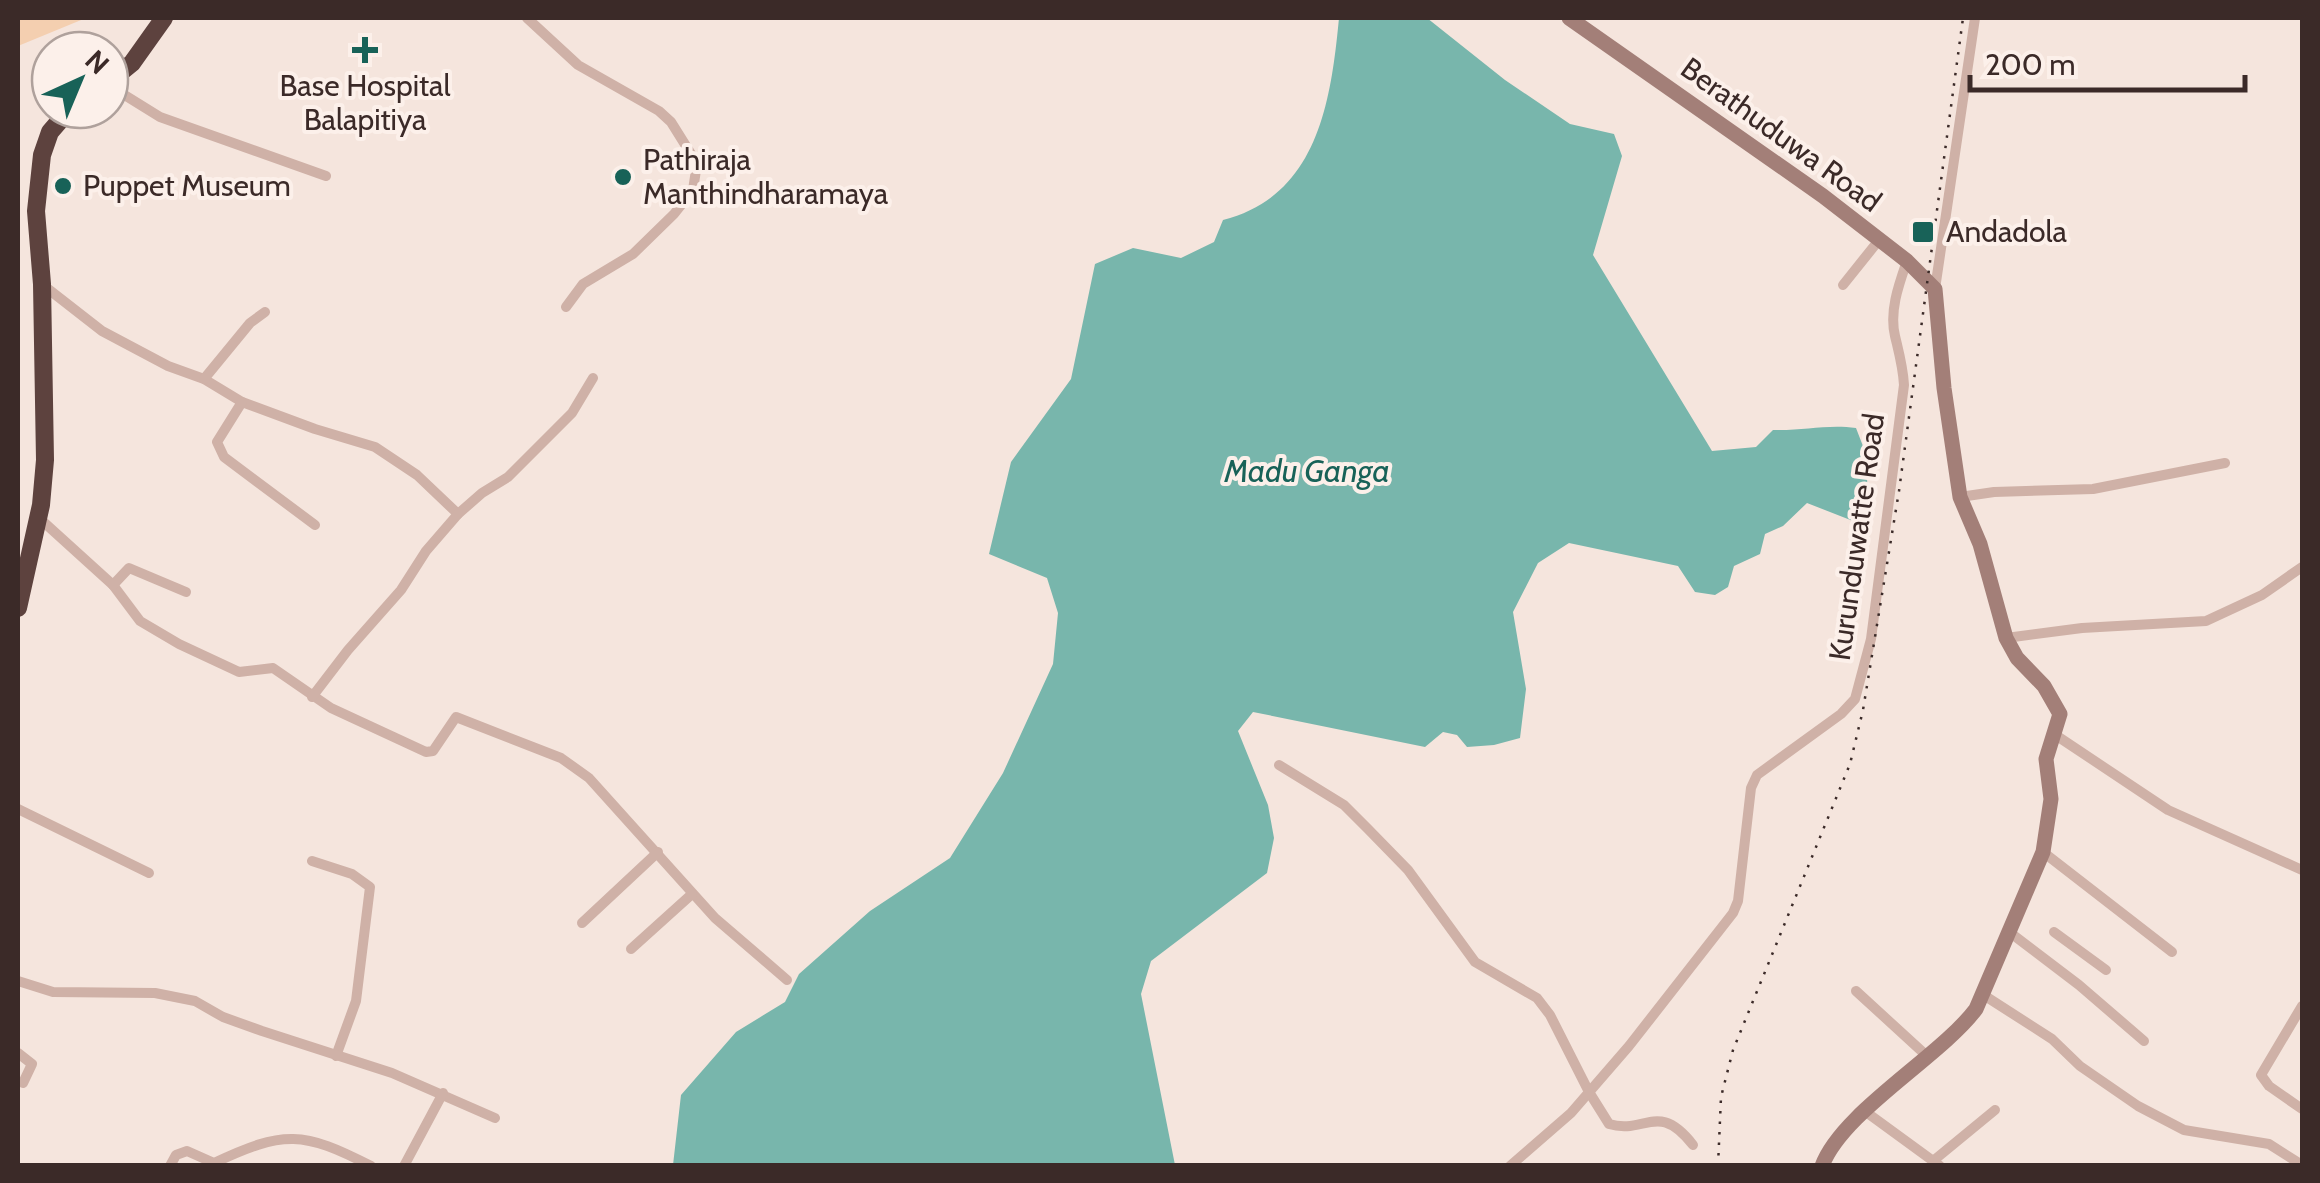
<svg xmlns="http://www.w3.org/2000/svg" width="2320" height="1183" viewBox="0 0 2320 1183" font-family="Cabin,sans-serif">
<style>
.sand{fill:#f4cfb0}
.water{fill:#78b6ac}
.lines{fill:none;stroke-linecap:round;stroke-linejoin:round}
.street{stroke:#cfb1a7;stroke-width:10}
.secondary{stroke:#a37f78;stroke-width:15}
.highway{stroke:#5d423e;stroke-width:18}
.rail{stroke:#3b2a28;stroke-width:2.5;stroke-dasharray:2.5 8;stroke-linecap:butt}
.poi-dot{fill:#186258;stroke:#fcf0ea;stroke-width:4}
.labels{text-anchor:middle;stroke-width:8;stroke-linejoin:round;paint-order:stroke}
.poi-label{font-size:30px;fill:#3b2a28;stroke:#fcf0ea;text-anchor:start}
.street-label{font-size:30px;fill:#3b2a28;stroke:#fcf0ea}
.water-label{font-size:32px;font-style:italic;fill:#186258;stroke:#fcf0ea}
</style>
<rect width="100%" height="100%" fill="#f5e5dd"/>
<!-- sand -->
<polygon class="sand" points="18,18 86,18 18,46"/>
<!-- water -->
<path class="water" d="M 1339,18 L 1427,18 L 1505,80 L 1570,124 L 1614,134 L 1622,156 L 1593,255 L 1712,451 L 1756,447 L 1773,430 C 1803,431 1827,424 1856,428 L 1866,454 L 1868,501 L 1853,521 L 1807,503 L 1783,526 L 1765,534 L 1760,554 L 1734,566 L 1728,587 L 1715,595 L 1695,592 L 1678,566 L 1569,543 L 1538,563 L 1513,612 L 1526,689 L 1520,738 L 1494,745 L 1467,747 L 1457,735 L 1443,732 L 1425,747 L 1253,712 L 1238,731 L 1268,805 L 1274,838 L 1267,873 L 1151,961 L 1141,994 L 1175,1165 L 673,1165 L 681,1095 L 736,1032 L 785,1002 L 799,974 L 870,911 L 950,858 L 1003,773 L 1053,664 L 1058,613 L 1047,578 L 989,554 L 1011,462 L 1071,379 L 1095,264 L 1133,248 L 1181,258 L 1214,242 L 1223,220 C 1318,196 1331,101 1339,18 Z"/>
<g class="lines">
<!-- street -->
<g class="street">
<polyline points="527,18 578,65 659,111 671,122 691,154 696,170 693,190 674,214 633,254 583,284 566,307"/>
<polyline points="110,86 160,117 326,176"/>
<polyline points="43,285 102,331 168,366 204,379 242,402 315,429 375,447 417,475 458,514"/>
<polyline points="1843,285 1879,240"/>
<polyline points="1935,289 1975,18"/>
<polyline points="204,379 250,323 265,312"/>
<polyline points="242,402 217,442 224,457 315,525"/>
<polyline points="1960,497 1994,492 2093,489 2225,463"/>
<polyline points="38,517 113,585 140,621 179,644 239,672 273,668 331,708 426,752 433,751 456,717 561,758 589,778 715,918 787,980"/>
<polyline points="113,585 129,568 186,592"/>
<polyline points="2006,638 2082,628 2206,621 2262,595 2302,567"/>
<polyline points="312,697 348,650 401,590 426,551 458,514 482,493 508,477 572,413 593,378"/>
<polyline points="2054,734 2168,810 2302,870"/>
<path d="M 1279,765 L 1344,805 L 1368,829 L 1408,870 L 1475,962 L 1537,998 L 1550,1015 L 1589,1092 L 1609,1124 C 1645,1135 1658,1100 1693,1145"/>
<polyline points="18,809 149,873"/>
<polyline points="2043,852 2172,952"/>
<polyline points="312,861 352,874 370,887 356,1001 336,1056"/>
<polyline points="582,923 658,852"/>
<polyline points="2008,931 2079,985 2144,1041"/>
<polyline points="2054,932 2106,970"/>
<polyline points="631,949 692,894"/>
<polyline points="18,981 53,992 155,993 195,1001 223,1017 262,1031 392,1073 495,1118"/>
<polyline points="1856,991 1927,1056"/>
<polyline points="1982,994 2052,1039 2080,1066 2138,1106 2184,1130 2269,1144 2302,1165"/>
<polyline points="2302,1006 2261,1075 2269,1086 2302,1109"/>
<polyline points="18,1053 32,1064 23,1083"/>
<polyline points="1866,1112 1940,1166"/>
<polyline points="1933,1161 1995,1110"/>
<path d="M 170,1166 L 176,1155 L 187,1151 L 214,1163 C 284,1130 303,1131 371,1166"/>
<polyline points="404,1166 443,1093"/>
<path d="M 1510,1166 L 1571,1113 L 1629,1046 L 1733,913 L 1738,901 L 1751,788 L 1757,775 L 1841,714 L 1855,699 L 1871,639 L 1904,385 C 1903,367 1899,353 1895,336 C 1889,311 1899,284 1907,261"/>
</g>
<!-- secondary -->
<path class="secondary" d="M 1569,18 L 1823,196 L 1907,261 L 1935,289 L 1944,388 L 1960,497 L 1980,544 L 2006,638 L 2017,658 L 2044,686 L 2060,714 L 2046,759 L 2051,799 L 2043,852 L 1976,1009 C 1940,1057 1842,1112 1822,1166"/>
<!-- highway -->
<g class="highway">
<polyline points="110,81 132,63 164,18"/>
<polyline points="18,608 41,505 45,460 42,284 36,211 42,155 50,132 69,110"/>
</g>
<!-- rail -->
<polyline class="rail" points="1718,1166 1721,1097 1733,1050 1850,764 1863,710 1899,491 1963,18"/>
</g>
<!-- markers -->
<g class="poi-dot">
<path d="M360 35h10v10h10v10h-10v10h-10v-10h-10v-10h10z"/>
<circle cx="623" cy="177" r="10"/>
<circle cx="63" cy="186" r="10"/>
<rect x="1911" y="220" width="24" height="24" rx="5"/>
</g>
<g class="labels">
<!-- poi labels -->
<g class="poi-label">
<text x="365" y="96" text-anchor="middle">Base Hospital<tspan x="365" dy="34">Balapitiya</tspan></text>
<text x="643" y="170">Pathiraja<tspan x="643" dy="34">Manthindharamaya</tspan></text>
<text x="83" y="196">Puppet Museum</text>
<text x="1946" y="242">Andadola</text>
</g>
<!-- street labels -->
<g class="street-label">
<text transform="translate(1781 135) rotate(36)" y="10">Berathuduwa Road</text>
<text transform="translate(1857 537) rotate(-82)" y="10">Kurunduwatte Road</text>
</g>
<!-- water labels -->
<g class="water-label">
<text x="1307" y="482">Madu Ganga</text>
</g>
</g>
<!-- border -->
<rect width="2320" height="1183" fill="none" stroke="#3b2a28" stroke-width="40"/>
<!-- north arrow -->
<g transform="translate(80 80) rotate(44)"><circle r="48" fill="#fcf0ea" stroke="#afa19c" stroke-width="2.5"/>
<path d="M0-8L18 38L0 25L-18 38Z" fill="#186258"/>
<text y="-15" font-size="28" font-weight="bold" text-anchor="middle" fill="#3b2a28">N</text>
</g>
<!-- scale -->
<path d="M1970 75v15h275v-15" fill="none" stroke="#3b2a28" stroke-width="5"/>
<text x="1985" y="75" font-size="30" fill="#3b2a28" stroke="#fcf0ea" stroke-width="8" paint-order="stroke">200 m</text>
</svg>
